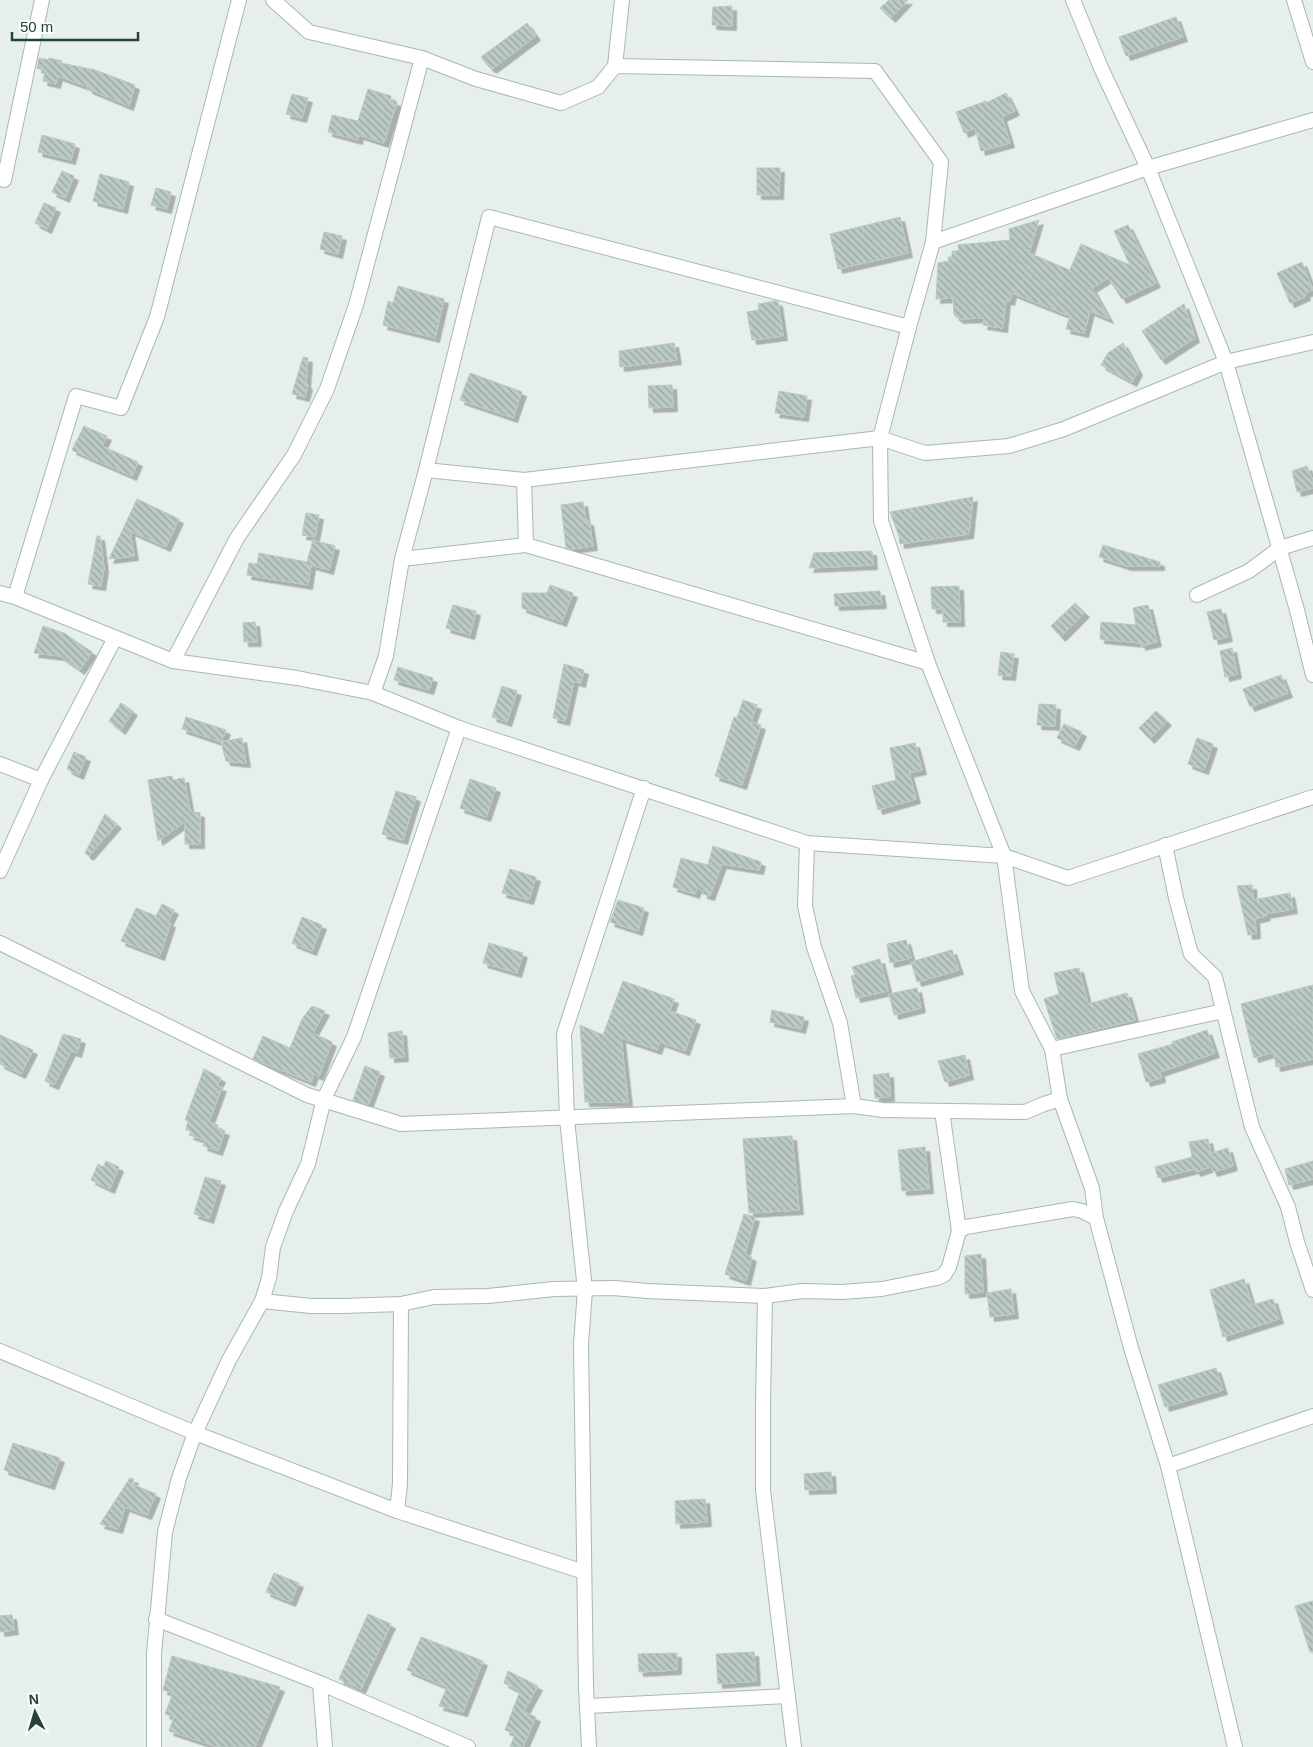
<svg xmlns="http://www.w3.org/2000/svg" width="1313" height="1747" viewBox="0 0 1313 1747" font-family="Arial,sans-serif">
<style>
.building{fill:url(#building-back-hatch);stroke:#b8c9c2;filter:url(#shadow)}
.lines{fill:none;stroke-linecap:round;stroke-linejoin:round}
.minor-casing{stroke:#a8b8b2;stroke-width:16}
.minor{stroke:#fff;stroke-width:14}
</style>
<defs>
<pattern id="building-back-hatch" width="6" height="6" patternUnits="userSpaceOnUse" patternTransform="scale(1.25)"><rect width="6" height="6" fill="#bbcac4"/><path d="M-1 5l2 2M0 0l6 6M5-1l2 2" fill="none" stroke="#98a6a0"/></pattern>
<filter id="shadow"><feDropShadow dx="4.5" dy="4.5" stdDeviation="0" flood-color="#0004"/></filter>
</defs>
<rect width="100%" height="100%" fill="#e6efeb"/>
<!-- building -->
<g class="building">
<polygon points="889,0 908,0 891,18 880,8"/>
<polygon points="732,6 732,26 712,25 713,7"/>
<polygon points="1176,17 1183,37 1126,56 1119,37"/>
<polygon points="527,23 536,36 492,69 488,66 481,57"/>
<polygon points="39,58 48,60 49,58 62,61 61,63 95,70 135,85 129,106 88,89 88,87 58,76 56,84 43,81 45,71 37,68"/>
<polygon points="368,89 391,96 390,100 397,102 384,143 359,135 358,140 328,132 332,115 358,121"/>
<polygon points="1006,93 1015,111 1002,117 1010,143 981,151 975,128 964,133 956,112 986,101 986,103"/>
<polygon points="292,94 308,98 302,118 286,114"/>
<polygon points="42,135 75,144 71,160 38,152"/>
<polygon points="757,168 780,168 779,195 757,195"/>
<polygon points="62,171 74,176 65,198 52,192"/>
<polygon points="100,174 129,182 123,209 93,201"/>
<polygon points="156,188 171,192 167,209 151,205"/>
<polygon points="44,203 56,208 47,229 35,223"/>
<polygon points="900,217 908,253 838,269 830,234"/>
<polygon points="1039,220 1029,253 1070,270 1081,244 1130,265 1114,231 1128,225 1156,283 1122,299 1108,278 1092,288 1109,319 1090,311 1084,333 1066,329 1070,316 1012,293 1010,301 1006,300 1003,328 983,325 984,318 959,319 954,315 953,298 936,299 938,263 949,261 948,257 952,257 952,251 959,251 958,245 1010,240 1009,229"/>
<polygon points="324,232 342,236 338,254 320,249"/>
<polygon points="1302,262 1313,290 1305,293 1306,296 1290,303 1277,273"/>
<polygon points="398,286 444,299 435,338 383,325 388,301 393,303"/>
<polygon points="775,301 778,302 783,336 752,340 747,312 759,310 758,304"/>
<polygon points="1184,304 1195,338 1161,360 1142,331"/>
<polygon points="674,343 677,360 620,367 619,351"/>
<polygon points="1123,343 1138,371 1132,382 1101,365 1108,353"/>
<polygon points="303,357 308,358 306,384 308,385 305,397 292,394"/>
<polygon points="470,373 522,392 513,418 460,400"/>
<polygon points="672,385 673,407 649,408 648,386"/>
<polygon points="779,391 807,396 804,417 775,413"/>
<polygon points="84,426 107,436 102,446 138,462 132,476 72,450"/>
<polygon points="1307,466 1313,481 1313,488 1297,492 1292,471"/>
<polygon points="973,497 969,534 900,544 899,536 890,512"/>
<polygon points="137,499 179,519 166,547 130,531 134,556 109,559"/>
<polygon points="583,502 586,521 589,521 593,546 571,549 566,548 561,505"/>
<polygon points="306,513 319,515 315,537 302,535"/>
<polygon points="97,536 100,536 104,568 101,586 88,584"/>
<polygon points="313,540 335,546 329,570 311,565 308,585 247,575 249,563 257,564 259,553 307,562"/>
<polygon points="1103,545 1160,562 1160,566 1127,566 1099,557"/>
<polygon points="872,551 873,565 809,568 814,553"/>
<polygon points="550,585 573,593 562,622 522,608 522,593 547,593"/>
<polygon points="959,586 960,622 943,622 943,609 932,609 931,587"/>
<polygon points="880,591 882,604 835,606 834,594"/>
<polygon points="1075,603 1085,613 1061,637 1051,626"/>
<polygon points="453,605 476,611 470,635 446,628"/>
<polygon points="1148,605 1157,642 1141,646 1141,643 1100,639 1101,622 1136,625 1133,608"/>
<polygon points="1221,609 1228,637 1214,640 1207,612"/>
<polygon points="255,622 257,642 244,642 243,623"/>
<polygon points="43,626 64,633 92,652 80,670 60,656 34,653"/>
<polygon points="1232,648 1237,674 1225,677 1220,651"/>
<polygon points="1001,652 1014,654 1011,676 998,675"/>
<polygon points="564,664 584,670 581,683 574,681 565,721 553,718"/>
<polygon points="398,667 433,678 429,690 394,680"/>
<polygon points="1281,675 1288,693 1250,707 1243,689"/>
<polygon points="502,686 517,691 507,722 492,717"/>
<polygon points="743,700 757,705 751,722 761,725 742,785 715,776 734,717 737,718"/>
<polygon points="121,703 133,711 121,730 109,721"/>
<polygon points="1039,704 1056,705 1055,726 1037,725"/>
<polygon points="1156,711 1167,721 1150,739 1139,728"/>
<polygon points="186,717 226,730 221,742 182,729"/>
<polygon points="1064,724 1082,732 1075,746 1057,738"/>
<polygon points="242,738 246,763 226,761 221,742"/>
<polygon points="1197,738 1213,744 1204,770 1188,764"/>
<polygon points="915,743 922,770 909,773 916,799 878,810 872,786 896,780 890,748"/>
<polygon points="74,752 86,757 79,775 67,769"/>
<polygon points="172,776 173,780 184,778 190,811 200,813 200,844 185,844 185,822 158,841 148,780"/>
<polygon points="470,779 496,788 486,817 460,808"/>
<polygon points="396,791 416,797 403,840 382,834"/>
<polygon points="105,814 117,824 89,856 85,853"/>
<polygon points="713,846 761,862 759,870 722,864 710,896 703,894 703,891 697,888 695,894 673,887 681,858 708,865"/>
<polygon points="510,869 536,877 529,900 502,893"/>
<polygon points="1252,885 1253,900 1290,893 1293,909 1265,914 1266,916 1255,919 1256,934 1248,935 1237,886"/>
<polygon points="618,900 644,908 638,931 610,922"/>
<polygon points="162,904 174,910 168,922 171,923 160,956 121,941 136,908 156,916"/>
<polygon points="302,917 322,925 312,951 292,943"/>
<polygon points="906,940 911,958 890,963 887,944"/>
<polygon points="489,943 523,953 517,973 483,963"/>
<polygon points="952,950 959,970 917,982 911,962"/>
<polygon points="880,959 888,991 856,998 851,976 855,975 852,967"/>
<polygon points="1079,968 1088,1004 1127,993 1135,1020 1057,1039 1044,999 1059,994 1054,973"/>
<polygon points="623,981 674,999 670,1011 696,1020 685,1051 660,1042 657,1050 621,1038 628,1102 585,1102 580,1025 603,1035"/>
<polygon points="1313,985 1313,1059 1276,1067 1274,1052 1254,1058 1241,1004"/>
<polygon points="917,988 921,1008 894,1015 889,994"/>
<polygon points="312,1006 325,1011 313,1033 332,1042 319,1076 314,1074 311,1082 253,1059 263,1036 290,1048 302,1019"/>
<polygon points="772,1010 804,1017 801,1029 770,1022"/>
<polygon points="1207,1030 1215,1053 1160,1072 1161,1078 1146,1082 1138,1054 1173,1044 1172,1042"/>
<polygon points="402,1031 404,1057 390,1058 388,1033"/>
<polygon points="63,1034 81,1039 77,1053 71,1051 54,1085 45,1081"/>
<polygon points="0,1035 33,1050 21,1074 0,1064"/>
<polygon points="965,1055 969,1075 945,1082 938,1061"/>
<polygon points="365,1066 380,1072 368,1105 353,1100"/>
<polygon points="204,1069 221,1078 217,1086 222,1087 209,1122 218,1125 216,1128 225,1131 218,1151 203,1146 205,1140 189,1135 191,1131 186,1130 188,1121 185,1120"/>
<polygon points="889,1073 890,1097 875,1098 873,1075"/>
<polygon points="792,1136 799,1210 749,1213 743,1139"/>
<polygon points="1208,1139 1211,1153 1228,1148 1233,1166 1213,1172 1211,1167 1196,1172 1195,1169 1158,1178 1155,1167 1192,1157 1189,1142"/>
<polygon points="925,1147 929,1189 902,1191 898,1150"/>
<polygon points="106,1161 119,1167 110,1189 91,1180 98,1164 103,1167"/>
<polygon points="1313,1161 1313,1179 1289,1185 1285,1169"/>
<polygon points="205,1177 221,1181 209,1219 194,1214"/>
<polygon points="744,1214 755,1217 745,1254 752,1257 746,1281 725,1274"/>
<polygon points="981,1254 983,1292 965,1294 965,1256"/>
<polygon points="1244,1279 1252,1305 1273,1299 1279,1319 1223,1337 1210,1290"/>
<polygon points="1011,1289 1014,1314 990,1317 987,1293"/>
<polygon points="1216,1368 1223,1390 1165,1407 1158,1385"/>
<polygon points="13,1443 60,1458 50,1485 4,1470"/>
<polygon points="831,1472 832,1489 805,1490 804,1474"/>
<polygon points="130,1478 134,1479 132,1484 156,1494 147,1515 125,1507 118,1529 100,1524"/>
<polygon points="705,1499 707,1522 676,1524 675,1501"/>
<polygon points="274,1573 299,1583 291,1602 266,1592"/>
<polygon points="1313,1601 1313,1652 1310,1652 1295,1606"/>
<polygon points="368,1614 391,1624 361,1689 339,1679"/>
<polygon points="12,1615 14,1630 0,1632 0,1616"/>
<polygon points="421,1637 483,1661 463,1712 439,1706 447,1687 407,1670"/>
<polygon points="754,1652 756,1681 718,1684 716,1654"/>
<polygon points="677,1653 677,1670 639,1672 638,1654"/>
<polygon points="172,1656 280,1687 255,1747 218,1747 169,1731 174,1717 165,1714 173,1693 163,1690"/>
<polygon points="508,1671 538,1686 524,1712 536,1717 523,1747 510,1747 515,1734 505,1730 520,1691 504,1683"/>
</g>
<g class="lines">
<defs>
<g id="minor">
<polyline points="273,0 309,32 422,58 476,79 561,103 598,87 615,66 875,71 941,162 933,242 909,327 880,438 881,521 928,663 1004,856 1022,991 1052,1049 1060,1099 1092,1188 1096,1218 1131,1348 1168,1466 1235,1747"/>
<polyline points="1073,0 1101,68 1148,168 1226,362 1297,610 1313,675"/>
<polyline points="1294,0 1313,62"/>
<polyline points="615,66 622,0"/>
<polyline points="4,180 42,0"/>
<polyline points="933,242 1148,168 1313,120"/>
<polyline points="426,470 489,217 909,327"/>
<polyline points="524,480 526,545"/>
<polyline points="402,559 426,470 524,480 880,438 925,453 1009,446 1064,429 1226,362 1313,342"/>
<polyline points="0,593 15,597 173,661 297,678 373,693 459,728 807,843 1004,856 1068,878 1313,797"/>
<polyline points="1197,595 1249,571 1280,548 1313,538"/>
<polyline points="15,597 76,396 121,408 157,317 239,0"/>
<polyline points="173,661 237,538 294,455 327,389 356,305 422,58"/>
<polyline points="373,693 386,656 402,559 526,545 928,663"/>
<polyline points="0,764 41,780 0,871"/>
<polyline points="41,780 115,638"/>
<polyline points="807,843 805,906 814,947 840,1023 854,1106"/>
<polyline points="1165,845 1176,898 1191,954 1215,977 1252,1127 1288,1207 1297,1242 1313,1290"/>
<polyline points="0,943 307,1095 401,1124 854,1106 883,1110 1025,1112 1044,1104 1060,1099"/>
<polyline points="1052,1049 1223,1011"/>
<polyline points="942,1111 959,1231"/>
<polyline points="765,1296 763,1404 763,1490 794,1747"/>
<polyline points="262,1301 311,1306 343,1306 401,1304 434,1297 488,1296 554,1289 614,1288 647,1291 765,1296 802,1291 842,1292 882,1289 937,1278 944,1275 949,1267 959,1231 966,1227 1073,1209 1082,1211 1096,1218"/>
<polyline points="0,1351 195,1433 229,1360 262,1301 269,1278 273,1247 286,1211 308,1164 324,1099 354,1037 459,728"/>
<polyline points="1168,1466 1313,1416"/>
<polyline points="397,1511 400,1484 401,1304"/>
<polyline points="156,1619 320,1683 468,1747"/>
<polyline points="320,1683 325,1747"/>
<polyline points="588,1706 788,1696"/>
<polyline points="154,1747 154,1654 165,1532 179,1478 195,1433 397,1511 584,1572"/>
<polyline points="589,1747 586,1687 581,1344 585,1290 567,1119 564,1034 644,788"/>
</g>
</defs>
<!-- minor casing -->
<use href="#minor" class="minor-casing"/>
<!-- minor -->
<use href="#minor" class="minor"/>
</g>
<!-- north arrow -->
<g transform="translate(35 1712) rotate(355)" stroke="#f7fbf9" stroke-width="4" paint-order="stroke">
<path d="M0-4L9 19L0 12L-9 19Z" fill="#24423a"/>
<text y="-8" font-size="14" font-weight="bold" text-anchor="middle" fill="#24423a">N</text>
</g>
<!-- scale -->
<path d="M12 32v8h126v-8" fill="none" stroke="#24423a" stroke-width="2.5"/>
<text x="20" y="32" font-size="15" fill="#24423a" stroke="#f7fbf9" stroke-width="4" paint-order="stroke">50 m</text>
</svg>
